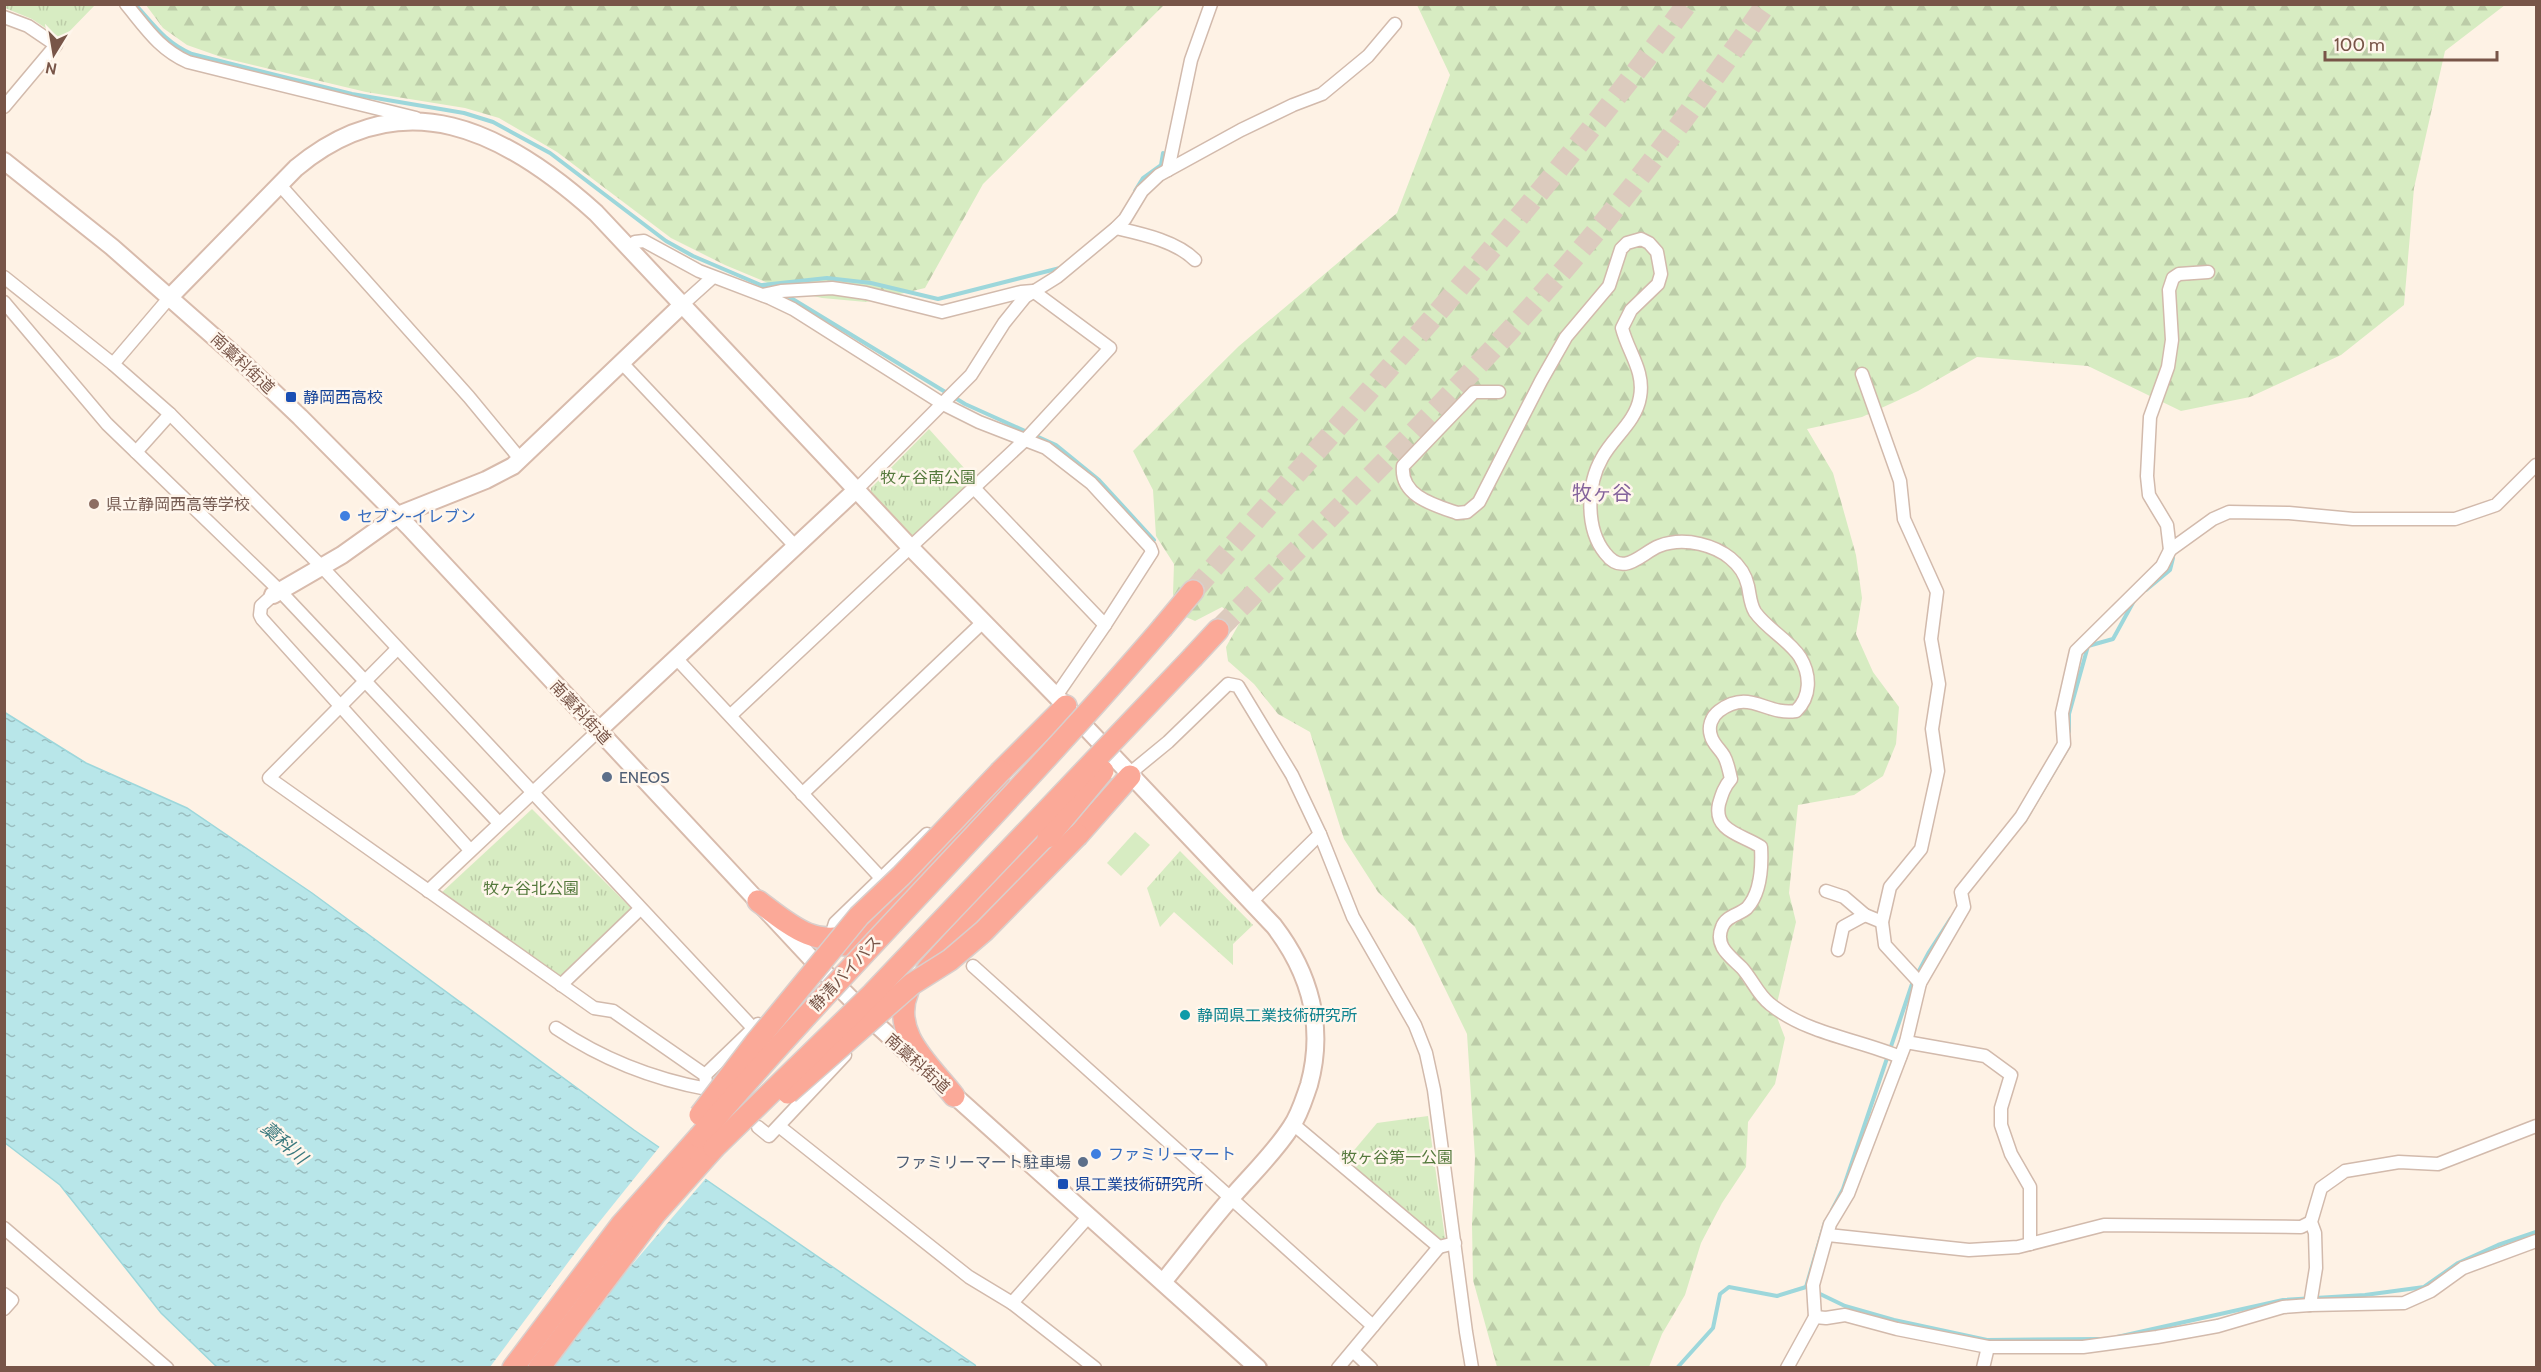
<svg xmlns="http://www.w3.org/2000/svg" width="2541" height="1372" viewBox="0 0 2541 1372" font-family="Cabin,'Noto Sans JP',sans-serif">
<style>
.grass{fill:url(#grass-tufts)}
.forest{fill:url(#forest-firs)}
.pitch{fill:#d7ecc2}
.water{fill:url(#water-ripples);stroke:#9dd7db;stroke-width:1.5}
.pier{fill:#fef2e5}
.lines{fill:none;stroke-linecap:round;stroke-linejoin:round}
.stream{stroke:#9dd7db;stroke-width:4}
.highway-tunnel{stroke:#dccbbe;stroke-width:21;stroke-dasharray:21 10;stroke-linecap:butt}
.street-casing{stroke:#d2baac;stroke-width:15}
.secondary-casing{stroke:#d8bbac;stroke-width:20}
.highway-casing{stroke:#d9cfcc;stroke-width:24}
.street{stroke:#fff;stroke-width:12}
.secondary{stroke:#fff;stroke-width:16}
.highway{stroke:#fba998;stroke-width:21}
.highway-bridge-casing{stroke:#d9cfcc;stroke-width:24;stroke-linecap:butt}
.highway-bridge{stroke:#fba998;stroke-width:21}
.transit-dot{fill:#1a4fb4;stroke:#fff6ec;stroke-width:2}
.education-dot{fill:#8d6e63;stroke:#fff6ec;stroke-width:2}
.shop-dot{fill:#3f7fe0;stroke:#fff6ec;stroke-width:2}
.service-dot{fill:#5c6f8a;stroke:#fff6ec;stroke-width:2}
.culture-dot{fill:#0f9aa8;stroke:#fff6ec;stroke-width:2}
.labels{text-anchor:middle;stroke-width:5;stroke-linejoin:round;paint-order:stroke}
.street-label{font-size:16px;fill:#785548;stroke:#fff6ec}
.transit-label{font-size:16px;fill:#164399;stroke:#fff6ec;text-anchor:start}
.park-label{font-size:16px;fill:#54793c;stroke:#fff6ec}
.education-label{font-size:16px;fill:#785e54;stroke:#fff6ec;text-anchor:start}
.shop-label{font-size:16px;fill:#366cbe;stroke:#fff6ec;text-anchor:start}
.service-label{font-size:16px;fill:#4e5e75;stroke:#fff6ec;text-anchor:start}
.culture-label{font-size:16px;fill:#0d838f;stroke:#fff6ec;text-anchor:start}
.water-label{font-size:18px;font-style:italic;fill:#3a797e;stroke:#fff6ec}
.quarter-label{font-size:20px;fill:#84639c;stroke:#fff6ec}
</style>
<defs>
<pattern id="grass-tufts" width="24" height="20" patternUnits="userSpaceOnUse" patternTransform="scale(1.5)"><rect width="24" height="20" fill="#d7ecc2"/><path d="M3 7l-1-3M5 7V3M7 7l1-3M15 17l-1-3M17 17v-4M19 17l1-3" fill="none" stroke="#bccca8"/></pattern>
<pattern id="forest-firs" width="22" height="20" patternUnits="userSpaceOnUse" patternTransform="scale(1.5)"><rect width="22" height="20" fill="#d7ecc2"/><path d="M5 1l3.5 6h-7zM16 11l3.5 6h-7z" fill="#bccca8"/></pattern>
<pattern id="water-ripples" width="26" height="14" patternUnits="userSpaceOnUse" patternTransform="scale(1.5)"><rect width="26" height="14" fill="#b8e6e9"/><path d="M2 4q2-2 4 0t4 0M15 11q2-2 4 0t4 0" fill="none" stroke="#9abdbf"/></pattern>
</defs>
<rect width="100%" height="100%" fill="#fef2e5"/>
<!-- grass -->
<g class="grass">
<polygon points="5,4 95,4 95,5 62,39 32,19 5,8"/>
<polygon points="929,429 974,479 913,537 871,495 871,488"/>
<polygon points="532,809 633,910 559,978 440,894"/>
<polygon points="1180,851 1253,925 1233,944 1233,965 1174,912 1160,927 1147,888"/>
<polygon points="1428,1116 1445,1238 1438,1241 1345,1161 1377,1123"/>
</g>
<!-- forest -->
<g class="forest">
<polygon points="146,5 1164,5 983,184 925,288 866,302 822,298 780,288 725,265 671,238 557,152 499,118 465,108 366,92 224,58 187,45 163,28"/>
<polygon points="1417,5 2505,5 2445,51 2414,188 2404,305 2341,355 2250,397 2181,411 2088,366 1977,357 1918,391 1862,417 1807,429 1833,473 1856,555 1862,598 1856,634 1873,672 1899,707 1896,744 1883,776 1854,795 1798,805 1789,893 1796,922 1775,1012 1785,1038 1775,1084 1748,1122 1746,1167 1722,1203 1701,1243 1685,1295 1662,1334 1649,1367 1497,1367 1473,1280 1472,1224 1475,1158 1467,1034 1415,927 1378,892 1344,839 1310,732 1278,714 1254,684 1228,661 1226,647 1240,622 1222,607 1195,621 1177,613 1173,594 1174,564 1156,536 1153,490 1133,451 1239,346 1397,213 1450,75"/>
</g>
<!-- pitch -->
<polygon class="pitch" points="1135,832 1150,845 1121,876 1107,863"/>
<!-- water -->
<polygon class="water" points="4,712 86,763 187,808 312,893 634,1130 975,1365 976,1367 217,1367 161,1313 60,1185 5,1143"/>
<!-- pier -->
<polygon class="pier" points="661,1145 707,1177 578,1328 552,1368 490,1367 584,1241"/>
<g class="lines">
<!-- stream -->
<g class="stream">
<path d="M 135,4 C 154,25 166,43 192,54 L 352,94 L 464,113 L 493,122 L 550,153 L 666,241 L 693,256 L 770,289"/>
<polyline points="1135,191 1143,178 1161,165 1163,153"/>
<polyline points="762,285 827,278 871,283 938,299 1060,268"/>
<polyline points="786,295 965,404 1056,445 1099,480 1154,540"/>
<polyline points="2146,590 2170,570 2173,558"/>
<polyline points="2069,732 2069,714 2088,646 2113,639 2135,599"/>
<polyline points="2024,822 2069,746"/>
<polyline points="1832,1210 1843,1189 1912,984 1929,952 1951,918"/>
<polyline points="1806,1287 1825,1222"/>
<polyline points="1816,1292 1845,1306 1894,1320 1987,1340 2101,1339"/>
<polyline points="2117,1337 2283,1300 2365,1295 2424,1287 2458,1263 2498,1245 2536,1232"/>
<polyline points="1677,1368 1713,1328 1720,1294 1729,1287 1777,1296 1806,1287 1809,1288"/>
</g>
<!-- highway-tunnel -->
<g class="highway-tunnel">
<path d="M 1193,591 C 1361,399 1535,210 1687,4"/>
<path d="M 1218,630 C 1349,497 1485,367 1604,222 C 1661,152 1714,79 1766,4"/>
</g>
<defs>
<g id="street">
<path d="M 126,4 C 146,28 159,49 188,62 L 416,118"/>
<polyline points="4,17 28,26 56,45 4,107"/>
<polyline points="1168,170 1191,60 1211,4"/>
<polyline points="279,184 469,397 521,460"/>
<path d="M 1116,228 C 1142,234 1176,241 1195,260"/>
<polyline points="630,248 635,242 644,241 699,271 770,298 793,309 943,404 979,422 1046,448 1091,483 1150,547 1152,552 1105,625 1056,696"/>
<polyline points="4,277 113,364 170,414 322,567 753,1028"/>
<polyline points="4,302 107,424 280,591 499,823"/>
<polyline points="683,304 713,277"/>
<polyline points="622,363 796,547"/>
<polyline points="113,364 170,297"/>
<polyline points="1862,374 1900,481 1904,519 1937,592 1931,639 1939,684 1932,729 1938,771 1921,849 1890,887 1882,922 1885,945 1920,983"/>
<path d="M 1499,392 L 1474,392 L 1403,466 C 1400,496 1434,505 1457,513 L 1467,512 L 1479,502 L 1541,381 L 1566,337 L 1609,286 L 1621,249 L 1627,243 L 1641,239 L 1649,243 L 1657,252 L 1661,274 L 1658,284 L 1631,310 L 1622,328 C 1628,352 1645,371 1640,397 C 1636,422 1613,437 1602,458 C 1587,484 1585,528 1605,553 C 1624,578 1641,553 1659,546 C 1672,541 1687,541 1700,544 C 1722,549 1743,563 1748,586 C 1750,595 1750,604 1755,612 C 1767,629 1789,640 1800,657 C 1811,675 1811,697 1796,711 C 1766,716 1750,688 1719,711 C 1711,717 1708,727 1711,736 C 1713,744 1720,749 1724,756 C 1728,763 1729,771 1731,779 C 1724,787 1722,794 1719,804 C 1713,832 1744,835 1761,847 C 1762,865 1761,893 1747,908 C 1739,915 1726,916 1722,927 C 1714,946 1730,956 1742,968 C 1752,979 1758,995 1770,1004 C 1807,1034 1857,1039 1900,1057"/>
<polyline points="136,452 170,414"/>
<polyline points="974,488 1105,625"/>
<polyline points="857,489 971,375 1004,323 1025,297 1057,277 1116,228 1125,219 1142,191 1159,175 1241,130 1293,105 1322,94 1368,56 1395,24"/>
<polyline points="2170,550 2167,525 2149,495 2147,476 2150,417 2168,367 2172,340 2169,290 2173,278 2179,274 2208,272"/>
<polyline points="273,595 261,606 260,615 262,619 470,850"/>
<path d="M 397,649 L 269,778 L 594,1008 L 613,1011 L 705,1075 L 707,1089 C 653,1079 602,1059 556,1028"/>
<polyline points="676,658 881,878"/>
<polyline points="731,715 1026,439 1110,348 1033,291 1021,292 942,312 866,293 832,288 781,291 763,295"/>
<polyline points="1129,774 1168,742 1228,684 1238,686 1292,775 1320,834 1353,917 1415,1025 1426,1053 1434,1090 1466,1332 1472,1368"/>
<polyline points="802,794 982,623"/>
<polyline points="428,891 598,731"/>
<polyline points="1826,891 1844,897 1865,915 1882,922"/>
<polyline points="1251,902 1320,834"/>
<polyline points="830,939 835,923 927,834"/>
<polyline points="1838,950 1843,927 1865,915"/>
<polyline points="973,966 1373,1326"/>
<polyline points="561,985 640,909"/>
<polyline points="1906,1042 1985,1056 2011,1075 2001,1108 2001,1125 2011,1154 2030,1187 2030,1244"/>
<polyline points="705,1075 758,1024"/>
<polyline points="1293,1124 1439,1247 1455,1243"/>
<polyline points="2536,1126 2438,1164 2399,1162 2345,1171 2321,1188 2311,1222 2315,1233 2316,1268 2310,1305 2404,1303 2431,1291 2463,1268 2536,1241"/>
<polyline points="758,1127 769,1136 845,1055"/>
<polyline points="780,1127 969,1277 1012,1303 1089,1216"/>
<polyline points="4,1228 167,1368"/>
<polyline points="1828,1235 1969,1250 2018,1247 2104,1225 2301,1227 2311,1222"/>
<polyline points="4,1294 12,1300 4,1309"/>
<polyline points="1012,1303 1095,1368"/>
<polyline points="1815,1317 1826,1318 1845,1315 1897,1329 1988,1347 2083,1347 2157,1337 2218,1326 2283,1307 2310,1305"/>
<polyline points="1353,1351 1371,1368"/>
<polyline points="1338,1368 1439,1247"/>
<polyline points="1787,1368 1815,1317 1813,1285 1830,1224 1848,1194 1906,1042 1920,983 1964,907 1961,892 2021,817 2064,744 2062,713 2076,651 2162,566 2170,550 2213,519 2229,512 2289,513 2353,519 2455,519 2496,505 2536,465"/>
<polyline points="1983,1368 1988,1347"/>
</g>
<g id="secondary">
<polyline points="4,161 112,247 238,358 300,417 409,527 821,969 876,1024 921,1065"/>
<path d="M 170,297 L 296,168 C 403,79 505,131 596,213 L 911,548 L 1056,696 L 1274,926 C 1310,973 1325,1027 1309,1085 C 1304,1099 1300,1114 1291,1127 C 1275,1152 1252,1174 1232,1197 C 1208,1224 1186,1254 1163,1282"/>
<polyline points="273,595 342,555 398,515 486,480 513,466 683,304"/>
<polyline points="598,731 857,489"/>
<polyline points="947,1089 1258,1368"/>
</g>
<g id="highway">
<polyline points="1163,627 1193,591"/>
<polyline points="1193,657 1218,630"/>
<polyline points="1001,771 1066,706"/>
<polyline points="1078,835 1130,776"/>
<path d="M 758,901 C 788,923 814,949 853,934"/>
<polyline points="845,945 924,868 1001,787"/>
<polyline points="927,970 1048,837"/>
<path d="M 908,991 C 890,1033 930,1065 954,1096"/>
<polyline points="513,1368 621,1225 699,1137"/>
<polyline points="539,1368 655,1214 714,1148"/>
</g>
</defs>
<!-- street casing -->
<use href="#street" class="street-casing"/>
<!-- secondary casing -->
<use href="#secondary" class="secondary-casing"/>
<!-- highway casing -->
<use href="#highway" class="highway-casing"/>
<!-- street -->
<use href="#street" class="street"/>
<!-- secondary -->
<use href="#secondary" class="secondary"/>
<!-- highway -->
<use href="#highway" class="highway"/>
<defs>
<g id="highway-bridge">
<polyline points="1048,837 1103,771"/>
<polyline points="788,1093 912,984 950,960 984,931 1078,835"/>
<polyline points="700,1115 755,1043 859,916 901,876 1001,771"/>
<path d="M 699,1137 C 849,962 1013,802 1163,627"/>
<polyline points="714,1148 872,994 1193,657"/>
</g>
</defs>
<!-- highway-bridge casing -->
<use href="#highway-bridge" class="highway-bridge-casing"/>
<!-- highway-bridge -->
<use href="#highway-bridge" class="highway-bridge"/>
</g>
<!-- markers -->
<g class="transit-dot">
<rect x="285" y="391" width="12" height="12" rx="3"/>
<rect x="1057" y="1178" width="12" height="12" rx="3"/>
</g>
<circle class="education-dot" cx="94" cy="504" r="6"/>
<g class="shop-dot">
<circle cx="345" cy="516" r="6"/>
<circle cx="1096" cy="1154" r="6"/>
</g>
<g class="service-dot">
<circle cx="607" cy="777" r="6"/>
<circle cx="1083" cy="1162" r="6"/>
</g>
<circle class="culture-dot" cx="1185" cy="1015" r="6"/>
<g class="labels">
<!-- street labels -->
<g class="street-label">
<text transform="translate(243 363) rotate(43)" y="6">南藁科街道</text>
<text transform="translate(581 712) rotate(47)" y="6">南藁科街道</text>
<text transform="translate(845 973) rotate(-47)" y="6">静清バイパス</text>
<text transform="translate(918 1063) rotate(42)" y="6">南藁科街道</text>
</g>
<!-- transit labels -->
<g class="transit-label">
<text x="303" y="403">静岡西高校</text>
<text x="1075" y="1190">県工業技術研究所</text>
</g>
<!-- park labels -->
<g class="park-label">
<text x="928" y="483">牧ヶ谷南公園</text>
<text x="531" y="894">牧ヶ谷北公園</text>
<text x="1397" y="1163">牧ヶ谷第一公園</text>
</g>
<!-- education labels -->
<g class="education-label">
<text x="106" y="510">県立静岡西高等学校</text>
</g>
<!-- shop labels -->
<g class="shop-label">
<text x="357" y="522">セブン-イレブン</text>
<text x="1108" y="1160">ファミリーマート</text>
</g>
<!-- service labels -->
<g class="service-label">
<text x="619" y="783">ENEOS</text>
<text x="1071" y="1168" text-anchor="end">ファミリーマート駐車場</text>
</g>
<!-- culture labels -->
<g class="culture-label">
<text x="1197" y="1021">静岡県工業技術研究所</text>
</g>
<!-- water labels -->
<g class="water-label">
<text transform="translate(284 1143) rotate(41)" y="6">藁科川</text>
</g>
<!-- quarter labels -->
<g class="quarter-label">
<text x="1602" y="500">牧ヶ谷</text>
</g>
</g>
<!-- border -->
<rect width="2541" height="1372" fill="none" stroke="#785548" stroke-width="12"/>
<!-- north arrow -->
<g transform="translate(54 54) rotate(191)" stroke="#fff6ec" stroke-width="4.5" paint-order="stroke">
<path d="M0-4.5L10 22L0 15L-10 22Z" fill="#785548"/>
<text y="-9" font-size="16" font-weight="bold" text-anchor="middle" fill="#785548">N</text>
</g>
<!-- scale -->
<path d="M2325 51v9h172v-9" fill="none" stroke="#785548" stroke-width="3"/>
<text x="2334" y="51" font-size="18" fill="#785548" stroke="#fff6ec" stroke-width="4.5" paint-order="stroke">100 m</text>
</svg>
